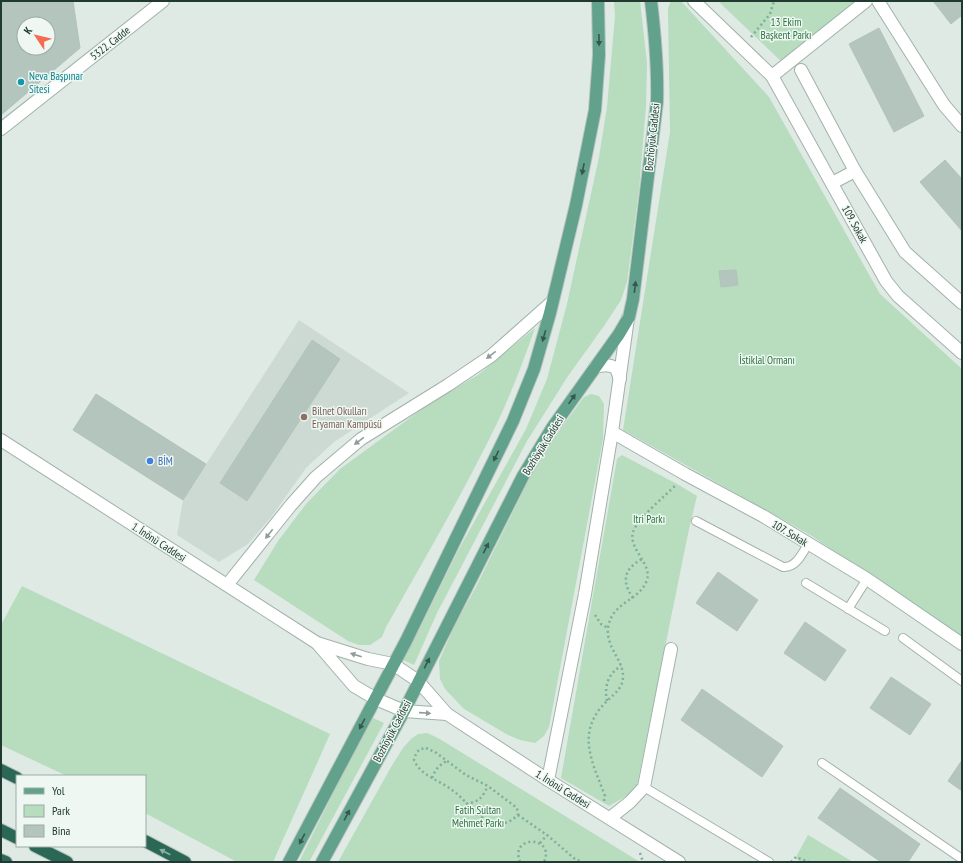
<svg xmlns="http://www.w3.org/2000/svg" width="963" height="863" viewBox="0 0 963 863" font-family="'PT Sans Narrow',sans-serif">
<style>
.built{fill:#cddad3}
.green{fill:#b7dcbe}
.building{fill:#b4c5bd;stroke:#b1c4ba;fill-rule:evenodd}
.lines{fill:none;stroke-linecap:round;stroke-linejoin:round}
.service-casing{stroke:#a2b2ab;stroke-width:10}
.minor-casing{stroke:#a2b2ab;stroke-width:14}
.tertiary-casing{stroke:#a2b2ab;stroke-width:14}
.secondary-casing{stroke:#9eb6ab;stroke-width:14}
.primary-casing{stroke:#bcc4c1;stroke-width:14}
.motorway-casing{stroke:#bcc4c1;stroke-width:14}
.path{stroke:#7eaf9b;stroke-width:2.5;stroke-dasharray:2 3;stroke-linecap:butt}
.service{stroke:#fff;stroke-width:8}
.minor{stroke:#fff;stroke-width:12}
.tertiary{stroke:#fff;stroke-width:12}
.secondary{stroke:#fff;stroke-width:12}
.primary{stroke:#62a18b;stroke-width:12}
.motorway{stroke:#2b6755;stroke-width:12}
.oneway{fill:#34594c}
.oneway2{fill:#909c98}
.oneway3{fill:#8dafa4}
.culture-dot{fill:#0f9aa8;stroke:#eff7f2;stroke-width:1.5}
.education-dot{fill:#8d6e63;stroke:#eff7f2;stroke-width:1.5}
.shop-dot{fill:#3f7fe0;stroke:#eff7f2;stroke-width:1.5}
.labels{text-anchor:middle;stroke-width:3;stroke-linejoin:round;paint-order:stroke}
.park-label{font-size:11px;fill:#29723f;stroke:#eff7f2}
.street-label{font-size:11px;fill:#203a31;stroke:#eff7f2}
.culture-label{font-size:11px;fill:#0d838f;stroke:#eff7f2;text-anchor:start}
.education-label{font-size:11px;fill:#785e54;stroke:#eff7f2;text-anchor:start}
.shop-label{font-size:11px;fill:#366cbe;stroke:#eff7f2;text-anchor:start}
</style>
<rect width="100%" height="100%" fill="#dfeae4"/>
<!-- built -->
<polygon class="built" points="299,320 409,393 334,442 306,468 272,516 248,544 219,562 177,535 183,500"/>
<!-- green -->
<g class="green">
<polygon points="614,1 640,1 647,63 646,106 639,190 627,282 621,300 604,326 568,376 527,441 437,613 414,665 401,659 418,632 459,549 526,429 547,379 567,304 599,157 607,107 615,16"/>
<polygon points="671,1 681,1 769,97 880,294 962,369 962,640 812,536 623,430 670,132 668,8"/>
<polygon points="718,1 863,1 784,64"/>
<path d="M 535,328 C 524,359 513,389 499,419 C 465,490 425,558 386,627 L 382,637 L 370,645 L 359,645 L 348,641 L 254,580 L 278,541 L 306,504 L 340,469 L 433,401 L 478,375 Z"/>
<polygon points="591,394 599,396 604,404 603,439 549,727 544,736 535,743 520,740 508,735 464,709 445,689 440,679 439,661 455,625 476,587 534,469 544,451 584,397"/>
<polygon points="622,455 677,484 697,496 689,529 636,790 609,806 561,778 617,459"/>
<polygon points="22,586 330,734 273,862 237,862 145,813 145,776 67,776 1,745 1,625"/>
<polygon points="371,717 384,723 309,862 299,862"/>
<polygon points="427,733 438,738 640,862 338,862 391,767 403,748 411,739 418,734"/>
<polygon points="808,835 853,862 799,862 796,857"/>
</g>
<!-- building -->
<g class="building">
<path d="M 1,1 L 73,1 L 80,48 L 1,115 ZM 24,24 L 48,24 L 48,48 L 24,48 Z"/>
<polygon points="933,1 962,1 962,15 951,24"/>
<polygon points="879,28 924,116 894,132 849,44"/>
<polygon points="945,160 962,179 962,231 920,182"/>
<polygon points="736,270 738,285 721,287 719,271"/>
<polygon points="312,340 340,359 247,501 220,483"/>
<polygon points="96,394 206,464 183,500 73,430"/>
<polygon points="718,572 758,600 737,631 696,603"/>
<polygon points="805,622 846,650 825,681 784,653"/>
<polygon points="891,677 931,704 910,735 870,708"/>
<polygon points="702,689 783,746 762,777 681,720"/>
<polygon points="962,760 962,791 948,781"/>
<polygon points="840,788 920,844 908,862 881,862 818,818"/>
</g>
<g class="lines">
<defs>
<g id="service">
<path d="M 696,521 L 783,567 C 796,568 802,554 808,544"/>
<polyline points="806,583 885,631"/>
<polyline points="848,609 867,579"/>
<polyline points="903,638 962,681"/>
<polyline points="822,763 962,859"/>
<polyline points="644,787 769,862"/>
</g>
<g id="minor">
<polyline points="694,1 772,76 886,281 898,296 962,353"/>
<polyline points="878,1 944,105 962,126"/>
<polyline points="801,70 855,171 905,252 962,303"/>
<polyline points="772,76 866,1"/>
<polyline points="1,129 163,1"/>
<polyline points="832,183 855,171"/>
<path d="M 595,367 C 603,365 608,364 616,368 L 620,379"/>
<polyline points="612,432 685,474 763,516 867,579 962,644"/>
<polyline points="1,440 317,643"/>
<polyline points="227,585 291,505 316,477 361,439 448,385 491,356 552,302"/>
<polyline points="376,699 354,686 317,643 368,659 393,664"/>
<polyline points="548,780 585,594 612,432 628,318"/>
<polyline points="610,818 630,802 644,787 671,649"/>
</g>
<g id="tertiary">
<polyline points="418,681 447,714 548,780 679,862"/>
<polyline points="404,711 447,714"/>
</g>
<g id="secondary">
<polyline points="393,664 418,681"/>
<polyline points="376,699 404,711"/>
</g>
<g id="primary">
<polyline points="289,862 406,641 513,421 534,369 550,313 576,205 595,110 599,55 598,1"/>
<path d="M 322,862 L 404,711 L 523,476 L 552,428 L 619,334 L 629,317 L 633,299 L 657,102 C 658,68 655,35 651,1"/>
</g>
<g id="motorway">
<polyline points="1,770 17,778"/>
<polyline points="1,830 17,838"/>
<polyline points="145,841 185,862"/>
<polyline points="35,846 67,862"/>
<polyline points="1,860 6,862"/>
</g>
</defs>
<!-- service casing -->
<use href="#service" class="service-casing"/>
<!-- minor casing -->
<use href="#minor" class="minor-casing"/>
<!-- tertiary casing -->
<use href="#tertiary" class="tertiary-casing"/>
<!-- secondary casing -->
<use href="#secondary" class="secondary-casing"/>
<!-- primary casing -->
<use href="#primary" class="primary-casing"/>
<!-- motorway casing -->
<use href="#motorway" class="motorway-casing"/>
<!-- path -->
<g class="path">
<polyline points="751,37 770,14 774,1"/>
<path d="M 633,598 C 621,581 624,569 642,559"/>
<polyline points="595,615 601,624 608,628"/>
<path d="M 607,701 C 604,686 608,674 621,666"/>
<path d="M 426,748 L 435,752 L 466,775 L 488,786 L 517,808 L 518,815 C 510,822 503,826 493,822 C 472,816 468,801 452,790 C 439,780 421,776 414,760 C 416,752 418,749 426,748 Z"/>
<path d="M 432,778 C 435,770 439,765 447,761"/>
<path d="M 604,801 L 605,796 C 592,761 575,732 607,701 C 614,694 623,688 623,677 C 624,661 606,648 608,628 C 612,601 639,602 647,580 C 652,563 628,549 633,532 C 637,519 666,495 676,485"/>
<path d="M 466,804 C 480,801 481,799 488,786"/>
<polyline points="518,815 547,835 575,859 582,862"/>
<polyline points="540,843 547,835"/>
<polyline points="640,853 643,862"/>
<path d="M 520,862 C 509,834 556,836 544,862"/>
<polyline points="791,862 796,857 809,862"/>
</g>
<!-- service -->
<use href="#service" class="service"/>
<!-- minor -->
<use href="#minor" class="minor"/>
<!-- tertiary -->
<use href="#tertiary" class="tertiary"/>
<!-- secondary -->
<use href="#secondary" class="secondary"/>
<!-- primary -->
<use href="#primary" class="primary"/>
<!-- motorway -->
<use href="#motorway" class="motorway"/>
</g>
<!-- one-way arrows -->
<defs><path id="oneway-solid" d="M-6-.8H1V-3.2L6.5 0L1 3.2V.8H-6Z"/></defs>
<g class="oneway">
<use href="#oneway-solid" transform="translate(599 40) rotate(89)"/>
<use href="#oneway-solid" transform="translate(583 169) rotate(101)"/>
<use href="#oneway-solid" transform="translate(635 287) rotate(-83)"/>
<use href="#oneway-solid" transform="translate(544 336) rotate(106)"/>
<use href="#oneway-solid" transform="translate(572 399) rotate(-55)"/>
<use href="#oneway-solid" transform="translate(496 456) rotate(116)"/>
<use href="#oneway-solid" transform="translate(486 548) rotate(-63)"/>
<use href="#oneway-solid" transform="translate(427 663) rotate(-63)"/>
<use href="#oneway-solid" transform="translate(362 724) rotate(118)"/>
<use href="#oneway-solid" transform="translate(347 815) rotate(-62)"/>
<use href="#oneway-solid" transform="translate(302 839) rotate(118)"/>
</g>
<g class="oneway2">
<use href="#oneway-solid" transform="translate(491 355) rotate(142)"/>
<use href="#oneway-solid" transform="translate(359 441) rotate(143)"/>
<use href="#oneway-solid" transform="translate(269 534) rotate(128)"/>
<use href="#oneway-solid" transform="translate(356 655) rotate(-162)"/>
<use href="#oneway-solid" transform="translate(425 713) rotate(4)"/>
</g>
<use class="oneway3" href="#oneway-solid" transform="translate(165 852) rotate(-153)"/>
<!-- markers -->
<circle class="culture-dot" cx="21" cy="82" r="4"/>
<circle class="education-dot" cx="304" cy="417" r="4"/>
<circle class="shop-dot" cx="150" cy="461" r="4"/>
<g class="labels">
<!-- park labels -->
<g class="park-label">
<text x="786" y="26">13 Ekim<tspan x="786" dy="13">Başkent Parkı</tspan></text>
<text x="767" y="364">İstiklal Ormanı</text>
<text x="649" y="523">Itri Parkı</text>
<text x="478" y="814">Fatih Sultan<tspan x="478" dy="13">Mehmet Parkı</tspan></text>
</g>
<!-- street labels -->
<g class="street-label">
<text transform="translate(110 43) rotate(-38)" y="4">5322. Cadde</text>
<text transform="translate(652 137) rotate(-84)" y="4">Bozhöyük Caddesi</text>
<text transform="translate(855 224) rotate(61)" y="4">109. Sokak</text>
<text transform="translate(543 445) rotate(-58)" y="4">Bozhöyük Caddesi</text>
<text transform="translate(790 533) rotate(31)" y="4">107. Sokak</text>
<text transform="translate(159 542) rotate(33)" y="4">1. İnönü Caddesi</text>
<text transform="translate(392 731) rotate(-62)" y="4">Bozhöyük Caddesi</text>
<text transform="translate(563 789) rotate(32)" y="4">1. İnönü Caddesi</text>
</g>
<!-- culture labels -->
<g class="culture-label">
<text x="29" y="80">Neva Başpınar<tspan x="29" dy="13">Sitesi</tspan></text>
</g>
<!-- education labels -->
<g class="education-label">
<text x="312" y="415">Bilnet Okulları<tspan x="312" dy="13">Eryaman Kampüsü</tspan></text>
</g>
<!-- shop labels -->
<g class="shop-label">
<text x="158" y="465">BİM</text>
</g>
</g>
<!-- border -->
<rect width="963" height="863" fill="none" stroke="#203a31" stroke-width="4"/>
<!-- legend -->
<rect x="16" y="775" width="130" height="72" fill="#eff7f2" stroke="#9caba5"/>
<rect x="24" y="788" width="20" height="6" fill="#62a18b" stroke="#9caba5"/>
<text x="52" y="795" font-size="12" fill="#203a31">Yol</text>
<rect x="24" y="805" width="20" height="12" fill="#b7dcbe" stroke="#9caba5"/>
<text x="52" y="815" font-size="12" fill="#203a31">Park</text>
<rect x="24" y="825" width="20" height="12" fill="#b4c5bd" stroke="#9caba5"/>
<text x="52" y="835" font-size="12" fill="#203a31">Bina</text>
<!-- north arrow -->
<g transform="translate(36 36) rotate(305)"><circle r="19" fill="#eff7f2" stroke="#9caba5"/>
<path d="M0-3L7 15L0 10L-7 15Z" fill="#f46d53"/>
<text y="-6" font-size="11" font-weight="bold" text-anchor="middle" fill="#203a31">K</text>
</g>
</svg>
